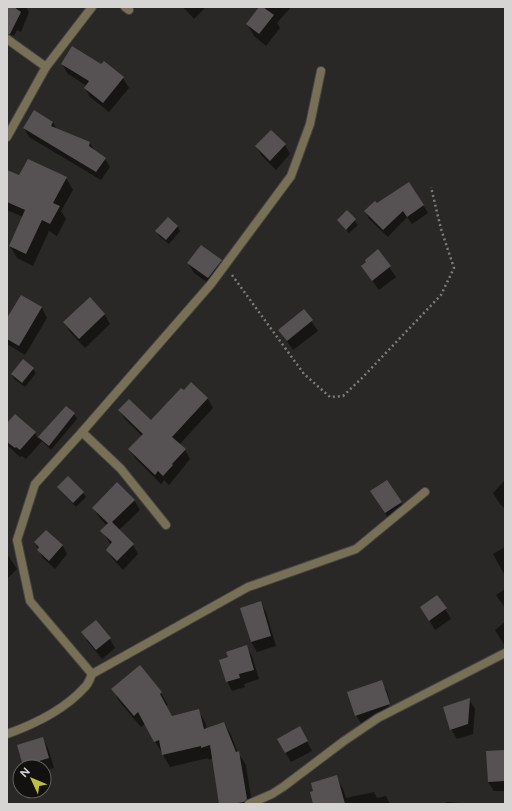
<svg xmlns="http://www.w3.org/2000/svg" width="512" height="811" viewBox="0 0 512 811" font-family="Figtree,sans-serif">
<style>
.shadow{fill:#0007;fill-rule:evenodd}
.building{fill:#565254}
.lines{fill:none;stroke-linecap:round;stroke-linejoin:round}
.street-casing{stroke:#464442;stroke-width:10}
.path{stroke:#7d7b7a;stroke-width:2.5;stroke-dasharray:2 3;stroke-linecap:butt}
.street{stroke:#787056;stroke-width:8}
</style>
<rect width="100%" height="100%" fill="#2a2826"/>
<!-- shadow -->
<g class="shadow">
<polygon points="7,7 26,7 29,12 21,32 17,30 14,36 7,33"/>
<polygon points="183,7 206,7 194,19"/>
<polygon points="260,7 291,7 277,23 280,28 266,46 254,36 247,24"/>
<polygon points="62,64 123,78 129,88 109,112 90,97 85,88 87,86 68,74"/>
<polygon points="53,122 57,130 90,143 94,150 105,159 110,167 101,180 29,137 24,128"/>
<polygon points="285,145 290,154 276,170 262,156 256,146"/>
<polygon points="7,171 19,176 66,178 73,190 61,211 66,219 57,236 49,231 33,266 17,258 10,246 23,217 7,210"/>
<polygon points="377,204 423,205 428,213 412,224 407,217 388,237 369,219 365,211"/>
<polygon points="347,212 358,225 349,233 338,221"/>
<polygon points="168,218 178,227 180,231 169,244 159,236 157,231"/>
<polygon points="378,251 396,277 379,290 362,266"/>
<polygon points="221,261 227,270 214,287 194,273 188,263"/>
<polygon points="21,296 42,308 47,318 25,355 7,344 7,320"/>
<polygon points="90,298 105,315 110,324 85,348 70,332 64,322"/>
<polygon points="304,311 318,331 293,350 279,330"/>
<polygon points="33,369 36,373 25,387 14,379 12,374"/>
<polygon points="192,384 208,399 213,408 179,445 185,450 190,459 169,485 164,480 161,484 135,458 129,449 142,436 125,419 119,410 151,422"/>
<polygon points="66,407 74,414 77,419 51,450 42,441 26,459 22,456 20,457 7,445 7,424 35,433 38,439"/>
<polygon points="505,480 505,509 500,504 493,493"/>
<polygon points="58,487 83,493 86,497 76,507 61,491"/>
<polygon points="134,500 140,510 119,530 133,545 138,554 123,570 113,559 107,550 111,545 102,531 107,526 99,517 93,508"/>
<polygon points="377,501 401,502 406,512 391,522"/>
<polygon points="46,531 63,546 67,554 55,569 43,558 35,543"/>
<polygon points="505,547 505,576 493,554"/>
<polygon points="7,554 17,569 7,579"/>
<polygon points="505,589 505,608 496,595"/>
<polygon points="437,596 451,619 435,630 427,617"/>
<polygon points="260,602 266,612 276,646 257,652 251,642 241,608"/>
<polygon points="505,622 505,646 495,630"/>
<polygon points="83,632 110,639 115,648 102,659 88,642"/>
<polygon points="246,647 252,656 259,679 244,684 245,687 232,691 227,681 229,658"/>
<path d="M 381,682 L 387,691 L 394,714 L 362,725 L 356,715 ZM 384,691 L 386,691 L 392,708 L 390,709 Z"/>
<polygon points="113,689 161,693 168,705 166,706 172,717 198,710 205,722 207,729 224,723 231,735 238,753 246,765 252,804 220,804 213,758 209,760 208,758 170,767 145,724 141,727 119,701"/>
<polygon points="469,699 475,709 473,734 457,739 451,729"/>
<polygon points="305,737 312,751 291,762 278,739"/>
<polygon points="42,738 48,748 54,768 44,771 44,767 25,767 24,765"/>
<polygon points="503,751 505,754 505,791 494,791 488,782"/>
<polygon points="336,777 343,789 346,798 374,792 377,798 386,796 390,804 314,804"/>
<polygon points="446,802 462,803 463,804 446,804"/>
</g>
<!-- building -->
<g class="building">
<polygon points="7,7 14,7 21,12 10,34 7,34"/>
<polygon points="259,7 263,7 274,15 259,34 246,24"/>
<polygon points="72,46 101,64 104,61 124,77 103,103 84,88 89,81 61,64"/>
<polygon points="34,110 53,122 51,126 90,142 89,146 106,158 96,172 23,128"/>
<polygon points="271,130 286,144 270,161 255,146"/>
<polygon points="28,159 67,177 53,203 60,206 50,224 42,220 26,254 9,246 25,210 7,202 7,170 19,175"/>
<polygon points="409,182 424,205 407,217 403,211 383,230 364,211 375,201 377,203"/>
<polygon points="347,210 356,219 346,230 337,220"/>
<polygon points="168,217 178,226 166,240 155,231"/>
<polygon points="201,245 222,260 208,278 187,263"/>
<polygon points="378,249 391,266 372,281 361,266 366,262 365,260"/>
<polygon points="21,295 42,307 19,346 7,339 7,318"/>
<polygon points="90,297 105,314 79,339 63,322"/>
<polygon points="304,309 313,320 287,341 278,330"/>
<polygon points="23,359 34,368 22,383 11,374"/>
<polygon points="191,382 208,398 172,437 186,449 172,464 173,465 163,476 158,471 155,475 128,449 143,434 118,410 129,399 151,420 181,388 184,390"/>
<polygon points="66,406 75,413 49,446 38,437"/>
<polygon points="15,414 36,432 20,450 16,447 15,448 7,442 7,423"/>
<polygon points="68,476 84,492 73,503 57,487"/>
<polygon points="387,480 402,502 385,513 370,491"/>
<polygon points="117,482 135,500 112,522 134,544 117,561 106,550 112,542 100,531 108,523 92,508"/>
<polygon points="46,530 63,545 49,561 37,550 39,547 34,542"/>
<polygon points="437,595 447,608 429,621 420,607"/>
<polygon points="261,601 271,636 251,642 240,608"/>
<polygon points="96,620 111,638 96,650 81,632"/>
<polygon points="247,645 254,670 239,674 240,678 226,682 219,660 228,657 226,652"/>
<polygon points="140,665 162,692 160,694 172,716 199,709 204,729 224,722 236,752 239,751 247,799 244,802 231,804 219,804 210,745 201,748 201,746 162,755 159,740 154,742 138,712 134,716 111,689"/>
<polygon points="382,680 390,704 355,716 347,692"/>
<polygon points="470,698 468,724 450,730 443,707"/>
<polygon points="300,726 308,741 285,753 277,739"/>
<polygon points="43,737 49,758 23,766 17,745"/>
<polygon points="504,750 505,781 488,782 486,751"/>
<polygon points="337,775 345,804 313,804 310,792 313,791 311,783"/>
</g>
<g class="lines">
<defs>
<g id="street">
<polyline points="125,7 129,10"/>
<polyline points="7,39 46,67"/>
<polyline points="7,137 46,67 92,7"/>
<polyline points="82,432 121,469 166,525"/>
<polyline points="92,674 30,601 17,540 35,484 82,432 211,284 291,176 310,124 321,71"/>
<path d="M 7,734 C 35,724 64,710 84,688 C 88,685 90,679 92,674 L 248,587 L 356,549 L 425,492"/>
<polyline points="249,804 272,794 283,787 344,741 378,718 505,653"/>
</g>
</defs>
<!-- street casing -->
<use href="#street" class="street-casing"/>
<!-- path -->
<polyline class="path" points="232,275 304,374 330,397 343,396 362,378 441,295 454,268 441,229 431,187"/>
<!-- street -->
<use href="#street" class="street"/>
</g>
<!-- border -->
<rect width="512" height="811" fill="none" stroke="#d7d5d4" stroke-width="16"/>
<!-- north arrow -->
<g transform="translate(32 779) rotate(314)"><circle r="19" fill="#121110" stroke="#615f5e"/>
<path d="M0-3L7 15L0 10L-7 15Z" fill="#bdbf43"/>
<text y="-6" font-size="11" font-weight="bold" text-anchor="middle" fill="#d7d5d4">N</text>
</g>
</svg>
